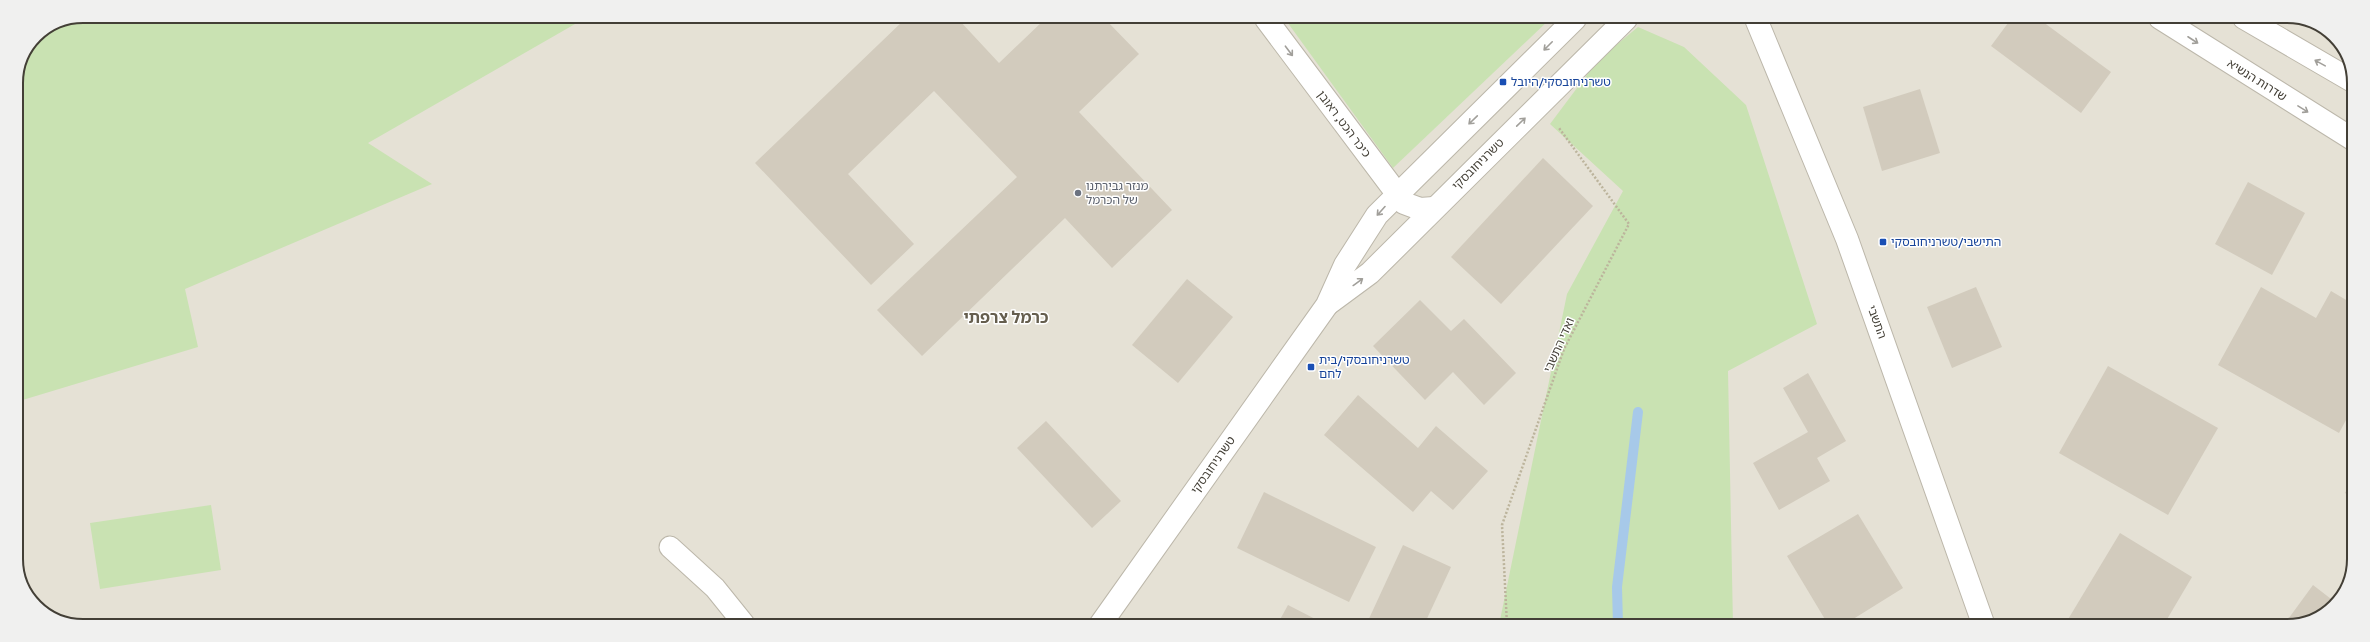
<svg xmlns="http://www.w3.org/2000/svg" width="2370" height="642" viewBox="0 0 2370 642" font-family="Signika,'Noto Sans Hebrew',sans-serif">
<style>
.residential{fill:#e5e1d5}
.green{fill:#c9e2b2}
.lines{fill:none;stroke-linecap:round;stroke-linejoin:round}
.stream{stroke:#a7c9e9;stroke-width:10}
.building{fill:#d2cbbd}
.service-casing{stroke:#bcb7aa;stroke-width:23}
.minor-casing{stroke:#bcb7aa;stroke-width:24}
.tertiary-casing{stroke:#bcb7aa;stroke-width:24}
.path{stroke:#bcb49c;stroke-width:2.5;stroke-dasharray:2 2;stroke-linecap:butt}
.service{stroke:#fff;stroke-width:21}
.minor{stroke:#fff;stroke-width:22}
.tertiary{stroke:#fff;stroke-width:22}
.oneway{stroke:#a19f9a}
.transit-dot{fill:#1a4fb4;stroke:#fff;stroke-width:1.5}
.worship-dot{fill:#6b7280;stroke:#fff;stroke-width:1.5}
.labels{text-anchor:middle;stroke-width:3;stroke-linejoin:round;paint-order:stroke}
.street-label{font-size:12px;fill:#433f36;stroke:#fff}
.transit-label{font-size:12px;fill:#164399;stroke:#fff;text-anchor:start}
.worship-label{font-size:12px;fill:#5b616d;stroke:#fff;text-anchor:start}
.district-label{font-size:16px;font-weight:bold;fill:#655e4e;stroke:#fff}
.rim{fill:none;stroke:#433f36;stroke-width:2}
</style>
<rect width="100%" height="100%" fill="#f1efe6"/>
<!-- residential -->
<polygon class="residential" points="2304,18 2338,39 2354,78 2352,576 2328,612 2288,626 66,624 32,603 16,564 16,82 21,57 36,35 57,21"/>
<!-- green -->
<g class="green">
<polygon points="1285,19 1550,19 1393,168"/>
<path d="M 582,20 L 368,143 L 432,184 L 185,289 L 198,347 L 16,402 L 16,82 C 23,48 28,40 57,21 Z"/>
<polygon points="1638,27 1684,47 1746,105 1817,324 1728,371 1733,625 1499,625 1567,294 1623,191 1550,124 1598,60"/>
<polygon points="211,505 221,570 100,589 90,523"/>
</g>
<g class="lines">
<!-- stream -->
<polyline class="stream" points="1618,625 1617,587 1638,412"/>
</g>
<!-- building -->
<g class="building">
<polygon points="2011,19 2039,19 2111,72 2081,113 1991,46"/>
<polygon points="904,20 959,20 999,63 1044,20 1106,20 1139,54 1079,112 1172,210 1112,268 1065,218 922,356 877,310 1017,177 934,91 848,174 914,244 871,285 755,163"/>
<polygon points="1920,89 1940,153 1882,171 1863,107"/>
<polygon points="1543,158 1593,206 1501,304 1451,257"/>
<polygon points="2248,182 2305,213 2272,275 2215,244"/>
<polygon points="1187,279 1233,317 1178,383 1132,345"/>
<polygon points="1976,287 2002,347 1952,368 1927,307"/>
<polygon points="2261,287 2316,318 2331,291 2353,304 2352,409 2339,433 2218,365"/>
<polygon points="1420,300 1451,331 1464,319 1516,373 1484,405 1453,372 1425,400 1373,346"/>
<polygon points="2108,366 2218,428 2168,515 2059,453"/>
<polygon points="1808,373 1846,441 1817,458 1830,481 1779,510 1753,463 1808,432 1783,388"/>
<polygon points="1358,395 1418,448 1436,426 1488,471 1453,510 1431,491 1413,512 1324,435"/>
<polygon points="1046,421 1121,501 1092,528 1017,448"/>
<polygon points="2352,481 2352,497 2345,493"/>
<polygon points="1264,492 1376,547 1349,602 1237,548"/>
<polygon points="1858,514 1903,588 1842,626 1829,626 1787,556"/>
<polygon points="2120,533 2192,577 2163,626 2064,626"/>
<polygon points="1403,545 1451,567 1424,625 1371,625 1367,623"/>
<polygon points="2313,585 2335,602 2328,612 2283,626"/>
<polygon points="1288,605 1327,625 1277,625"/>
</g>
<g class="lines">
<defs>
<polyline id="service" points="670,547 715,588 744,624"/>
<g id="minor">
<polyline points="1266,19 1404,203 1420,209 1434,208"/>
<polyline points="1756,19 1847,239 1984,626"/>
</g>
<g id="tertiary">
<polyline points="2160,18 2354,140"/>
<polyline points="2244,18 2354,82"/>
<polyline points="1328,304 1370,273 1626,19"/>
<polyline points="1100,625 1327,305 1345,265 1377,215 1575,19"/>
</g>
</defs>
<!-- service casing -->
<use href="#service" class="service-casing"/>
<!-- minor casing -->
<use href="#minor" class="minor-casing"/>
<!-- tertiary casing -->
<use href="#tertiary" class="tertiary-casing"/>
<!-- path -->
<polyline class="path" points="1507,625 1502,525 1564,349 1629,224 1559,128"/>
<!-- service -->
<use href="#service" class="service"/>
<!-- minor -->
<use href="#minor" class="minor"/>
<!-- tertiary -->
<use href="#tertiary" class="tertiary"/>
</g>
<!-- one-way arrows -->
<defs><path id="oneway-shaft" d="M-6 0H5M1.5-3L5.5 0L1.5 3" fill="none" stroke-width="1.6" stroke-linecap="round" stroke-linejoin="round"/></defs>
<g class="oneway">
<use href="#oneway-shaft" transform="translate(2193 40) rotate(33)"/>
<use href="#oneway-shaft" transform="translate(1548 46) rotate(135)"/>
<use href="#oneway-shaft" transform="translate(1289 51) rotate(53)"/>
<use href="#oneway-shaft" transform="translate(2320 63) rotate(-151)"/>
<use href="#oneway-shaft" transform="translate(2303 109) rotate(32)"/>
<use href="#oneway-shaft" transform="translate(1473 120) rotate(136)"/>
<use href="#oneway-shaft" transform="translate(1521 122) rotate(-44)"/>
<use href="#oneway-shaft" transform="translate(1381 211) rotate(132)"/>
<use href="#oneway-shaft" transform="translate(1358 282) rotate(-36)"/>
</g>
<!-- markers -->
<g class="transit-dot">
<rect x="1499" y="78" width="8" height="8" rx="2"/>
<rect x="1879" y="238" width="8" height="8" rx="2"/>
<rect x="1307" y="363" width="8" height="8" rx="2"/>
</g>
<circle class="worship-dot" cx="1078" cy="193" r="4"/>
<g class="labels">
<!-- street labels -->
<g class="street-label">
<text transform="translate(2257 80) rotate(32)" y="4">שדרות הנשיא</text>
<text transform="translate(1344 124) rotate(53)" y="4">כיכר הכט, ראובן</text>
<text transform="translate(1478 164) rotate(-45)" y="4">טשרניחובסקי</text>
<text transform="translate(1877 322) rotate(70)" y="4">התשבי</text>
<text transform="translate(1559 345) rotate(-66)" y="4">ואדי התשבי</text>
<text transform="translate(1213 465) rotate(-55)" y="4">טשרניחובסקי</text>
</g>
<!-- transit labels -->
<g class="transit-label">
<text x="1511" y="86">טשרניחובסקי/היובל</text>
<text x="1891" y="246">התישבי/טשרניחובסקי</text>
<text x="1319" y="364">טשרניחובסקי/בית<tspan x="1319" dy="14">לחם</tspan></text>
</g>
<!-- worship labels -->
<g class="worship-label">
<text x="1086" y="190">מנזר גבירתנו<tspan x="1086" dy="14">של הכרמל</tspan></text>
</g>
<!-- district labels -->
<g class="district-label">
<text x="1006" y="323">כרמל צרפתי</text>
</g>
</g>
<!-- crop -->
<path d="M0 0H2370V642H0ZM83 23H2287A60 60 0 0 1 2347 83V559A60 60 0 0 1 2287 619H83A60 60 0 0 1 23 559V83A60 60 0 0 1 83 23Z" fill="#f0f0ef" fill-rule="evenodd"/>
<path class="rim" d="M83 23H2287A60 60 0 0 1 2347 83V559A60 60 0 0 1 2287 619H83A60 60 0 0 1 23 559V83A60 60 0 0 1 83 23Z"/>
</svg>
